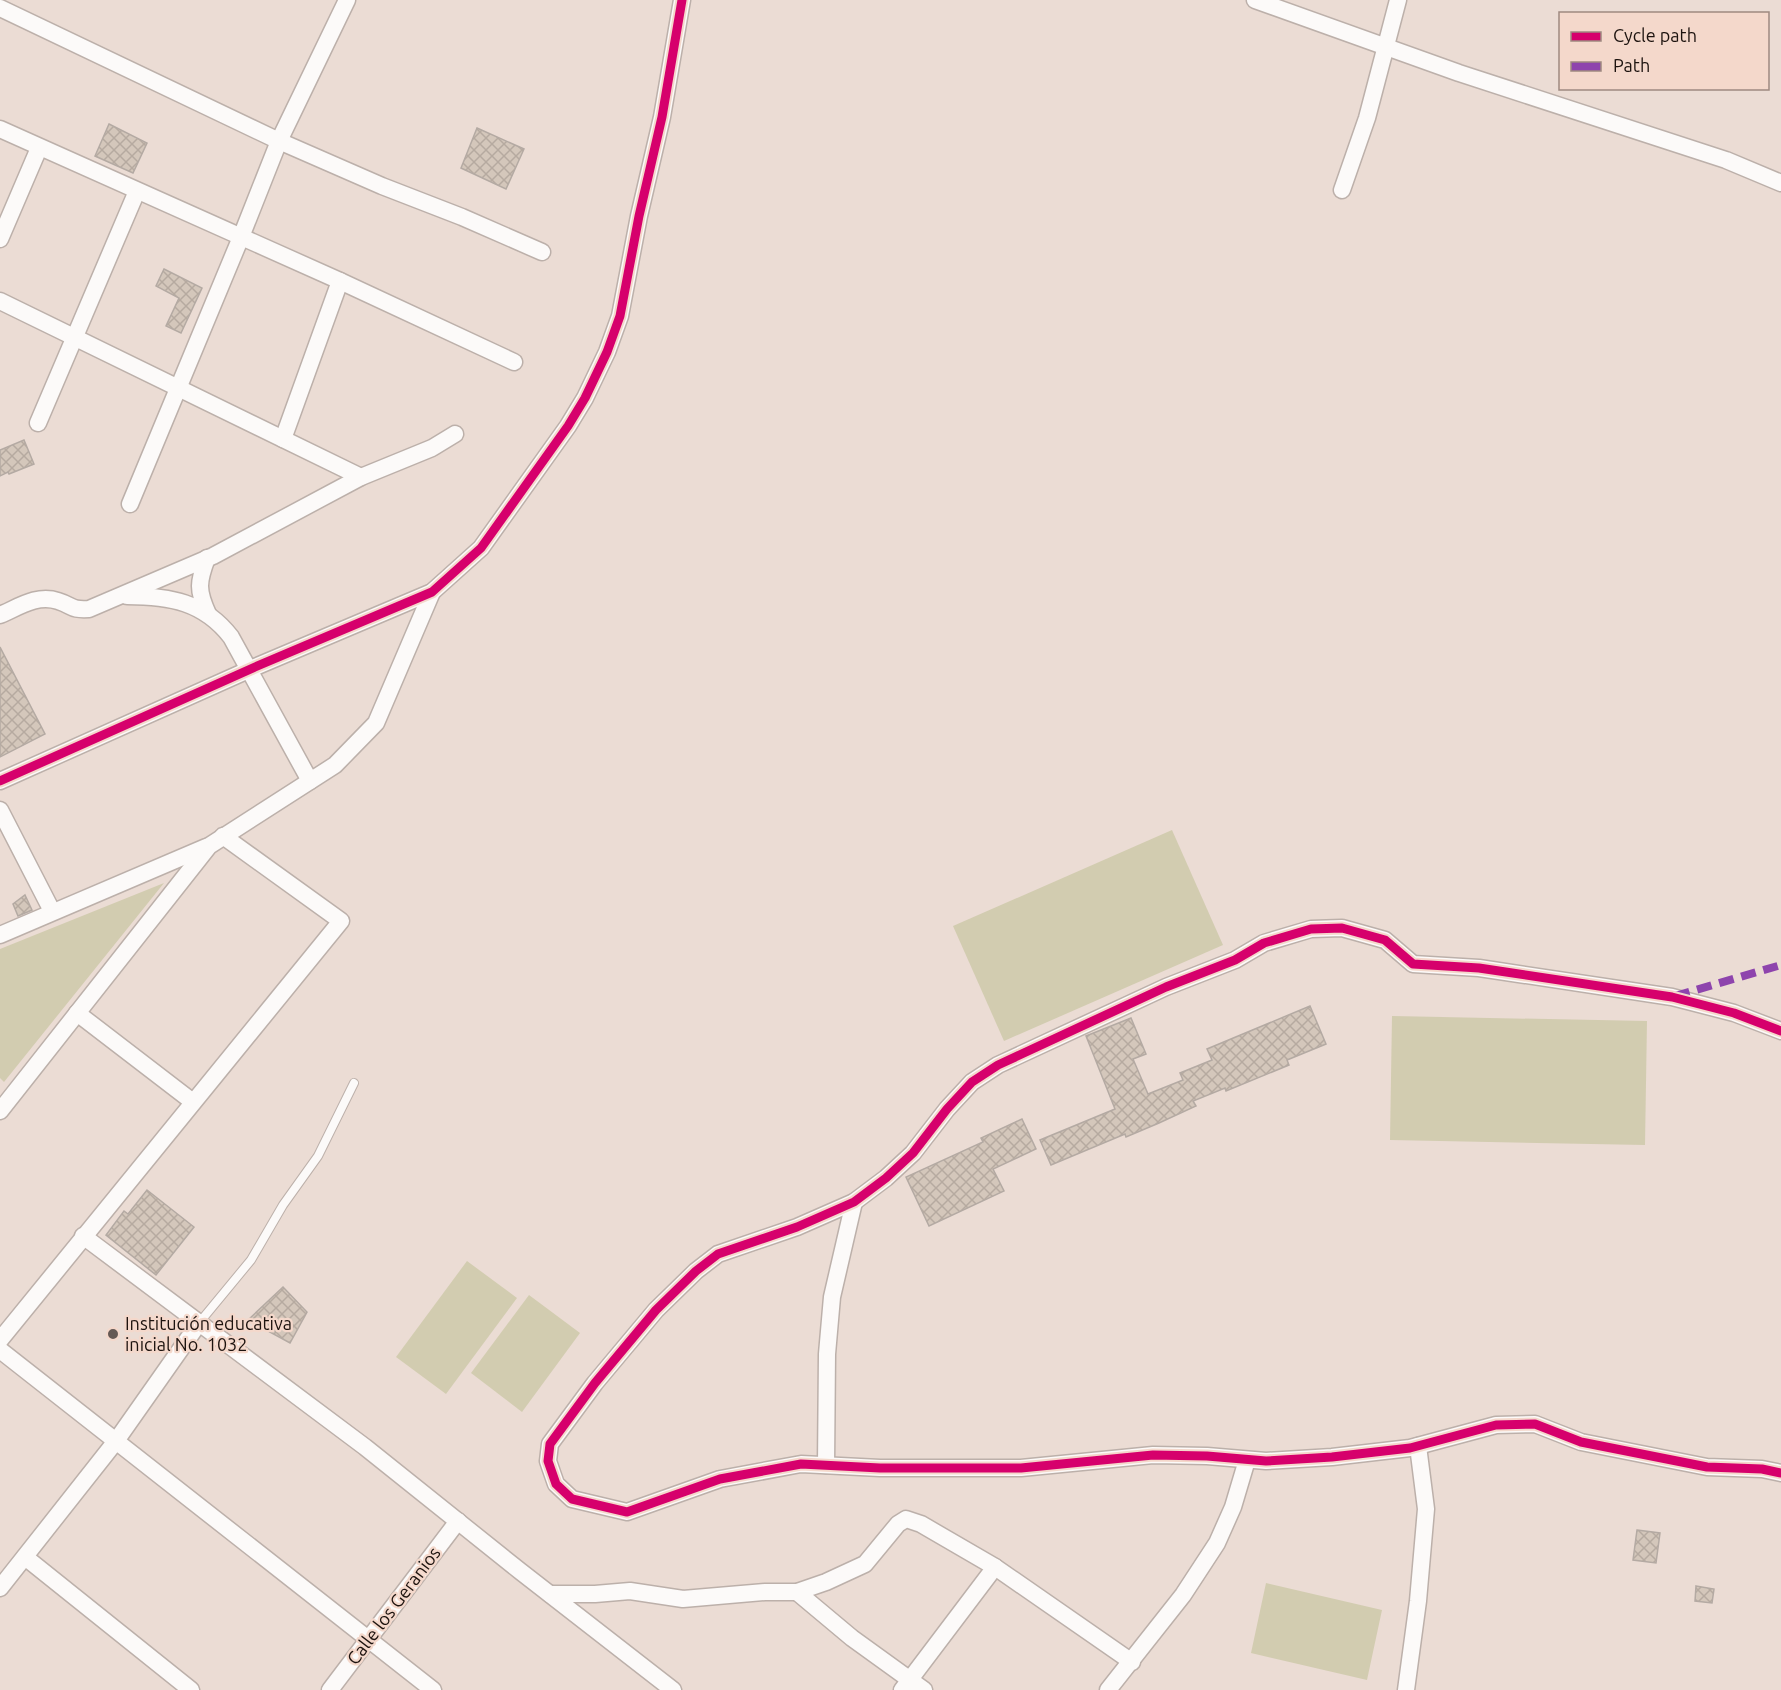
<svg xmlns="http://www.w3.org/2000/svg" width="1781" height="1690" viewBox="0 0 1781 1690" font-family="Ubuntu,sans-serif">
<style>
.green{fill:#d2ccb0}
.building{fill:url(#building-cross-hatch);stroke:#b4aaa3;stroke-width:1.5}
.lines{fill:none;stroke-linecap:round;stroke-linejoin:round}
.lane-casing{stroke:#bcb0aa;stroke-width:10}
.street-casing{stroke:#bcb0aa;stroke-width:19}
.lane{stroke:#fcfaf9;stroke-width:8}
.street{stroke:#fcfaf9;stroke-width:16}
.quiet{stroke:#8e44ad;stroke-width:8;stroke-dasharray:15 8;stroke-linecap:butt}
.cycleway-casing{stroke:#f4d8cb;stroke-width:13}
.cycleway{stroke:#d6006c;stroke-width:9}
.poi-dot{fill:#655954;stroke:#f4d8cb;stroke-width:2}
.labels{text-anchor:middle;stroke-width:4.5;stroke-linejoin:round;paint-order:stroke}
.poi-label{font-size:18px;fill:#1d130f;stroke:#f4d8cb;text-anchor:start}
.street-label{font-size:18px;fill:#1d130f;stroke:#f4d8cb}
</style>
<defs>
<pattern id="building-cross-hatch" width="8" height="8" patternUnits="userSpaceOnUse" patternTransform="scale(1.5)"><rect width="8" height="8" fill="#d4c7bb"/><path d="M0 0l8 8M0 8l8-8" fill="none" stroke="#b6aaa0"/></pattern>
</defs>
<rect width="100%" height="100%" fill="#ebdcd4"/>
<!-- green -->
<g class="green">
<polygon points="1172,830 1223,945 1004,1041 953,926"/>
<polygon points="164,883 4,1082 0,1078 0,949"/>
<polygon points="1392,1016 1647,1021 1645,1145 1390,1140"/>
<polygon points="467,1261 517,1298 446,1394 396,1357"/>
<polygon points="529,1295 580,1333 522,1412 471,1373"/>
<polygon points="1266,1583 1382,1610 1367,1680 1251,1653"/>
</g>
<!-- building -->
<g class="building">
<polygon points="109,124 147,143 133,173 95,156"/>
<polygon points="477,128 524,149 506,189 461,168"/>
<polygon points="164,269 202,288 181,333 166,326 179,298 156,286"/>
<polygon points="24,440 34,464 9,474 8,472 0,476 0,450"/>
<polygon points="0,647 45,734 0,757"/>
<polygon points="25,895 32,910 18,916 13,904"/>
<polygon points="1310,1006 1326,1044 1287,1060 1289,1065 1226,1091 1225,1088 1193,1101 1196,1106 1159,1123 1126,1137 1125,1134 1051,1165 1040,1140 1115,1109 1086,1036 1131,1018 1146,1054 1133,1059 1148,1094 1183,1080 1180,1073 1212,1060 1207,1049"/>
<polygon points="1022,1119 1036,1149 993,1169 1004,1191 929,1226 906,1177 983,1142 981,1138"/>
<polygon points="147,1190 194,1227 156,1275 106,1235 124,1211 128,1214"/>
<polygon points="283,1287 307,1312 290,1343 248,1320"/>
<polygon points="1637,1530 1660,1533 1656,1563 1633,1560"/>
<polygon points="1696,1586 1714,1589 1712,1603 1695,1601"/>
</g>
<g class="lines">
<defs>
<polyline id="lane" points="199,1323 251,1260 283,1205 318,1156 354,1083"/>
<g id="street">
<polyline points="1255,0 1459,73 1726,160 1781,183"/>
<polyline points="0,8 279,141 382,186 462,217 542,252"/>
<polyline points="0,129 340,281 514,362"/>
<polyline points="1342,190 1367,118 1398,0"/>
<polyline points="0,239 39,148"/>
<polyline points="0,301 361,477"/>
<polyline points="38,423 137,191"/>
<polyline points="283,439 340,281"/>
<polyline points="130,504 241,237 279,141 347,0"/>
<path d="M 207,558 C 198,582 197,590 208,614"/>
<path d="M 127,596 C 170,596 204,602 231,637 L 310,781"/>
<path d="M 0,615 C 19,607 37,594 58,601 C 74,606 70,610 89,609 L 213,556 L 361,477 L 432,448 L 455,434"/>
<polyline points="0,781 255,667 432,592 481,548 568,426 585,398 607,352 620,316 639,216 662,117 682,0"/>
<polyline points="0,810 52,911"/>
<polyline points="0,935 206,847"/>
<polyline points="77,1013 193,1102"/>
<polyline points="1781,1031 1734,1013 1672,997 1479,968 1413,964 1385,940 1342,928 1311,929 1264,943 1235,960 1166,987 998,1065 972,1082 947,1109 913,1153 886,1178 854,1202 797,1227 718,1254 696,1271 656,1310 595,1383 550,1444 548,1461 556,1484 572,1499 627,1512 720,1479 801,1464 880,1468 1021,1468 1153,1455 1207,1456 1266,1461 1332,1457 1410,1448 1496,1425 1535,1424 1581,1442 1707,1467 1762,1469 1781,1473"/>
<polyline points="0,1111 209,846 335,765 376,723 432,592"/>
<polyline points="83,1236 365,1447 520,1571 673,1690"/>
<polyline points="0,1340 341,921 223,836"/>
<polyline points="0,1350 433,1690"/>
<polyline points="826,1465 827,1354 832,1297 854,1202"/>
<polyline points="25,1557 191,1690"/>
<polyline points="0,1588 116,1441 199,1323"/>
<polyline points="797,1592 852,1638 924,1690"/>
<polyline points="550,1594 595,1594 630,1591 683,1599 765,1592 797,1592 826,1582 865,1564 898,1524 906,1519 921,1524 995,1567 1132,1662"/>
<polyline points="330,1690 458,1521"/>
<polyline points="902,1690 995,1567"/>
<polyline points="1108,1690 1183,1595 1217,1543 1233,1507 1247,1460"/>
<polyline points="1406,1690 1418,1601 1426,1509 1418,1446"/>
</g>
</defs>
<!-- lane casing -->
<use href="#lane" class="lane-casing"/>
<!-- street casing -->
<use href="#street" class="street-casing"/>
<!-- lane -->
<use href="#lane" class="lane"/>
<!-- street -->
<use href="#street" class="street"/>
<!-- quiet -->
<polyline class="quiet" points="1675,996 1781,965"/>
<defs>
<g id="cycleway">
<polyline points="0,781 255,667 432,592 481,548 568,426 585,398 607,352 620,316 639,216 662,117 682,0"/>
<polyline points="1781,1031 1734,1013 1672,997 1479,968 1413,964 1385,940 1342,928 1311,929 1264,943 1235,960 1166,987 998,1065 972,1082 947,1109 913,1153 886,1178 854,1202 797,1227 718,1254 696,1271 656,1310 595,1383 550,1444 548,1461 556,1484 572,1499 627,1512 720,1479 801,1464 880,1468 1021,1468 1153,1455 1207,1456 1266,1461 1332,1457 1410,1448 1496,1425 1535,1424 1581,1442 1707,1467 1762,1469 1781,1473"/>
</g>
</defs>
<!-- cycleway casing -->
<use href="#cycleway" class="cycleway-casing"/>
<!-- cycleway -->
<use href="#cycleway" class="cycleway"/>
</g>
<!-- markers -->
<circle class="poi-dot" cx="113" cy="1334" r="6"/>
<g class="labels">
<!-- poi labels -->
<g class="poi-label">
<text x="125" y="1330">Institución educativa<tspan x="125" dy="21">inicial No. 1032</tspan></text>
</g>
<!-- street labels -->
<g class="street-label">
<text transform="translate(394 1606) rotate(-53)" y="6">Calle los Geranios</text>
</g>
</g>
<!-- legend -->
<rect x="1559" y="12" width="210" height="78" fill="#f4d8cb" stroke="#9e8980" stroke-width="1.5"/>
<rect x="1571" y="32" width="30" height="9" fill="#d6006c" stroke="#9e8980" stroke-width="1.5"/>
<text x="1613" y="42" font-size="18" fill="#1d130f">Cycle path</text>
<rect x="1571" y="62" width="30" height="9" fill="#8e44ad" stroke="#9e8980" stroke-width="1.5"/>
<text x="1613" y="72" font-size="18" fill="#1d130f">Path</text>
</svg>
